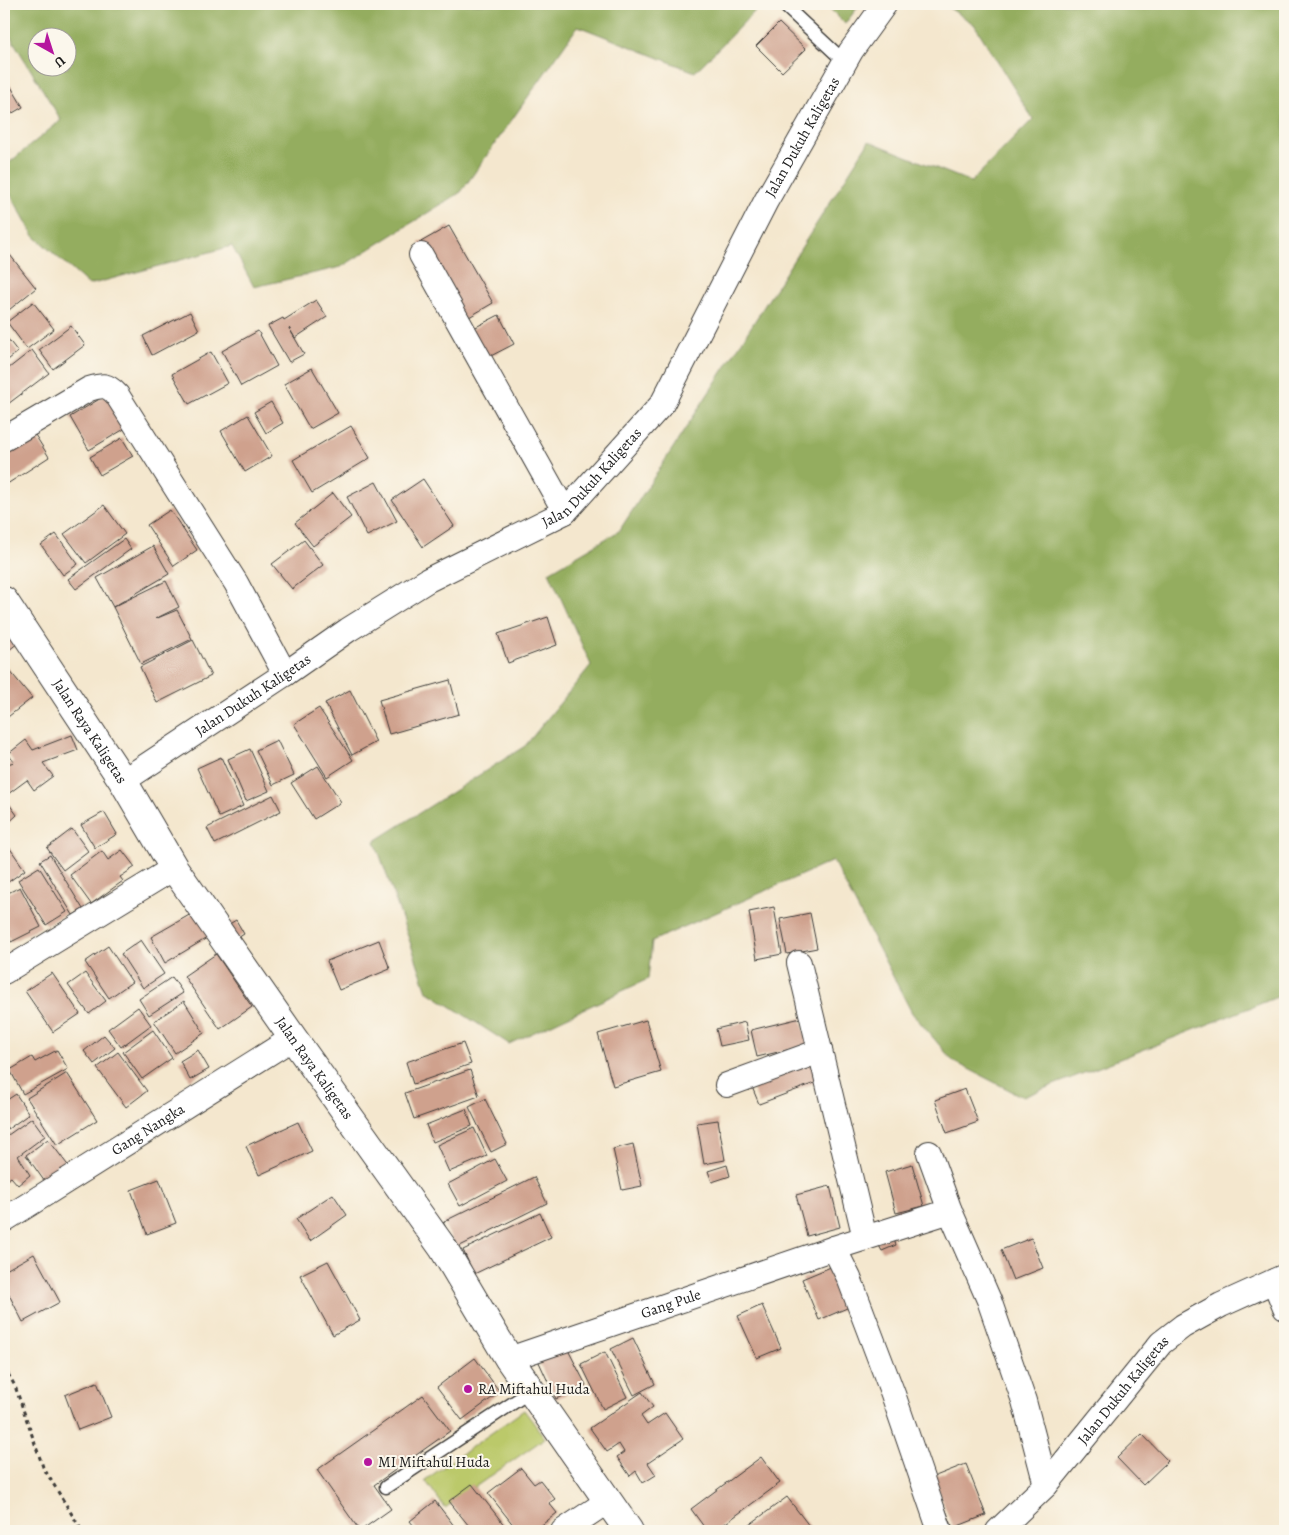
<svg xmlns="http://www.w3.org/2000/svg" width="1289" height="1535" viewBox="0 0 1289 1535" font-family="Alegreya,serif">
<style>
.green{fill:#bbc96b;stroke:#6c7244}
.forest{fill:#94ad5f;stroke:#58643e;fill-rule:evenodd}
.building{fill:#cfa18d}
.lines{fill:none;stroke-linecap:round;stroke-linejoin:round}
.lane-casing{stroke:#3c3a37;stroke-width:15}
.street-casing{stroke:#3c3a37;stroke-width:26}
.secondary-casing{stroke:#3c3a37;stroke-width:30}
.path{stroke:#3c3a37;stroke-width:3;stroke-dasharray:4 4;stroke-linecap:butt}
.lane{stroke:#fff;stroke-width:12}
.street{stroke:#fff;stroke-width:24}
.secondary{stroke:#fff;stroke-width:28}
.poi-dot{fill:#b5179e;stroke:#fbf7ec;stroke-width:2}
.labels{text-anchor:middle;stroke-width:4;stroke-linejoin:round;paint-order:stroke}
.street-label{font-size:15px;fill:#1c1c1c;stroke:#fbf7ec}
.poi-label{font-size:15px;fill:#1c1c1c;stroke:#fbf7ec;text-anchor:start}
</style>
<rect width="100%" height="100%" fill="#fbf7ec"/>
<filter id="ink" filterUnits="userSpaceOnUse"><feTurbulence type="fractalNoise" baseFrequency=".02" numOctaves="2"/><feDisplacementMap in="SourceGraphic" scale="10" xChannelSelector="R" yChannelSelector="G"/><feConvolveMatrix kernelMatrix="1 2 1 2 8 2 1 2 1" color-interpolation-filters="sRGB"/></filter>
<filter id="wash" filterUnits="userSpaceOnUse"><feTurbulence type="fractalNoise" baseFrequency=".0096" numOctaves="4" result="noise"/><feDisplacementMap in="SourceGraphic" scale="20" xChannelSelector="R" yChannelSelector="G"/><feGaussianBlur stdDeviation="1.12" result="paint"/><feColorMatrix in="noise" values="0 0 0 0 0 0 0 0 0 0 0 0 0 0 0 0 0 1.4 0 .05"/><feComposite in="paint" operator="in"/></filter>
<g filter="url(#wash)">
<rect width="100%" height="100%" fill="#f4e7ce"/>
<!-- green -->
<polygon class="green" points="524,1410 545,1438 445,1508 425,1480"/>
<!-- forest -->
<g class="forest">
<path d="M 4,4 L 762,4 L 695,72 L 578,26 L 461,192 L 341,267 L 254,287 L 232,246 L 89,285 L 34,236 L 4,183 L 4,167 L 61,120 L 4,26 ZM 38,38 L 68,38 L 68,68 L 38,68 Z"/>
<polygon points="825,4 860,4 845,24"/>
<polygon points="943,4 1285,4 1285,994 1023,1097 953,1061 912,1013 833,861 652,941 648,979 509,1044 427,991 375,841 525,746 591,665 549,572 619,531 730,360 869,141 971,182 1033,119 974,24"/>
</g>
<g id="blocks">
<!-- building -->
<g class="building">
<polygon points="779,23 806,49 782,72 756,46"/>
<polygon points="4,75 23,107 4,118"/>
<polygon points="449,226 493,303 464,320 419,243"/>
<polygon points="10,255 36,288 4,314 4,260"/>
<polygon points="316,300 327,317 295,338 289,328 304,354 289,362 268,326 283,318 284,320"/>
<polygon points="33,302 54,329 27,349 7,322"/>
<polygon points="190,312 199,330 152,355 143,336"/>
<polygon points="499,315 514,344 485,359 470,330"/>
<polygon points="71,326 85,345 53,369 39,350"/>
<polygon points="258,331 277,366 241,386 222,351"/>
<polygon points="4,334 18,352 4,363"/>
<polygon points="32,350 49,373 8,404 4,399 4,372"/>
<polygon points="211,352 228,383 189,404 172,374"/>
<polygon points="312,368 338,413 310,429 284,384"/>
<polygon points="106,395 126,428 89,450 70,417"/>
<polygon points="271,402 283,423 266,433 254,412"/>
<polygon points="248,415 272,456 245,472 221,431"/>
<polygon points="351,426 370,458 312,493 293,460"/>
<polygon points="32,430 49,457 4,486 4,448"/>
<polygon points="122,438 133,456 100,475 90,457"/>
<polygon points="423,479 454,526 423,547 392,500"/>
<polygon points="376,482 397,521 367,536 347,497"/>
<polygon points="333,493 351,517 313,546 295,523"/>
<polygon points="104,505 125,534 86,563 64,534"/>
<polygon points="170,510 197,550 174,566 147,525"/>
<polygon points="56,534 78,564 63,575 41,545"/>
<polygon points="124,539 131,549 76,589 68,579"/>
<polygon points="304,540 323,565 292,589 272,564"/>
<polygon points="153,546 169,574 113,607 97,578"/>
<polygon points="166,581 179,607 155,619 177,610 192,639 141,664 113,607"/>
<polygon points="548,617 557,645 508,663 498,634"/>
<polygon points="4,625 18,643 4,654"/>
<polygon points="193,640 211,676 157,703 140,667"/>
<polygon points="5,665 32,698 4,720 4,666"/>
<polygon points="450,680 459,714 389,734 379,700"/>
<polygon points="350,690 376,742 352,755 325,703"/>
<polygon points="319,708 353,760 327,777 294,724"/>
<polygon points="72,735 78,750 43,763 53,776 34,790 27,780 4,797 17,815 4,827 4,765 14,762 8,754 26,740 33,750"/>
<polygon points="277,740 294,775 273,785 256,750"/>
<polygon points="250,749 269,791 246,801 228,759"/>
<polygon points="221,757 243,806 219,817 197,768"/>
<polygon points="318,766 341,802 314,819 291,783"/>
<polygon points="273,795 281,811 215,844 207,828"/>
<polygon points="104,812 117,834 95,848 81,825"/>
<polygon points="72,829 88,851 63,870 47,848"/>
<polygon points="9,847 25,870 4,885 4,851"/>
<polygon points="122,850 135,867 120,877 123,881 91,904 70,875 102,851 108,860"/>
<polygon points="50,855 83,909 73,915 40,861"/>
<polygon points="39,867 67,912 46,925 18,880"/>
<polygon points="20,887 41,927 11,942 4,928 4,895"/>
<polygon points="774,907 782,954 757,959 749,912"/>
<polygon points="198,910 212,935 165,963 151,937"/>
<polygon points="810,913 817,948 787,954 780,919"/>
<polygon points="236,920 244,934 230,943 221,929"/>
<polygon points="141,940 164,974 143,988 121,954"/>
<polygon points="379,940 390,969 339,990 327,961"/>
<polygon points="108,946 132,982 109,998 85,962"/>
<polygon points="216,954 252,1007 220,1029 184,976"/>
<polygon points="52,973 80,1014 53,1032 25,991"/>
<polygon points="85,973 106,1001 89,1014 68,985"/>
<polygon points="172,977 183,993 149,1015 139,999"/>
<polygon points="184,1001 204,1033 175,1053 154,1021"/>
<polygon points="138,1007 151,1025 121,1047 108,1029"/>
<polygon points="801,1018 808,1045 757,1057 751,1030"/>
<polygon points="646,1020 661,1072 613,1086 598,1034"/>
<polygon points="745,1022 749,1040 720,1046 716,1029"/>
<polygon points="153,1030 172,1058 142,1079 123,1052"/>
<polygon points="104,1035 115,1048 94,1064 84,1051"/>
<polygon points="463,1043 471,1064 413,1084 406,1062"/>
<polygon points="57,1050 68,1069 23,1094 10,1070 32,1057 35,1062"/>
<polygon points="198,1050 209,1069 190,1080 180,1061"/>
<polygon points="118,1052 147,1091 126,1107 97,1068"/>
<polygon points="811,1059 820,1081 759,1104 750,1082"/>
<polygon points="470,1070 479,1096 414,1119 405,1093"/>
<polygon points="67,1073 97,1120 57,1145 27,1098"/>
<polygon points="965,1089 978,1122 947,1133 935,1100"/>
<polygon points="16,1094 29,1114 8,1129 4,1123 4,1102"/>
<polygon points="485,1099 507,1144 491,1152 469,1107"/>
<polygon points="466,1109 472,1126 433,1142 426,1125"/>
<polygon points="32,1118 45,1136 18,1156 30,1175 18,1185 11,1177 4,1182 4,1129 8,1135"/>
<polygon points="718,1120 725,1160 704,1164 697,1123"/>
<polygon points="298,1122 312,1151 259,1175 246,1146"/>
<polygon points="474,1128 487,1156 449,1172 437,1145"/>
<polygon points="48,1139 70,1168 47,1185 26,1155"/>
<polygon points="633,1144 642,1186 622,1190 613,1149"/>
<polygon points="495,1159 507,1181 460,1206 448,1184"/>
<polygon points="912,1164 924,1206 896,1213 885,1172"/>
<polygon points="727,1165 730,1176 712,1182 708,1171"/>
<polygon points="534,1177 547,1203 456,1248 443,1222"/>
<polygon points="159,1179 176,1223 147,1234 131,1190"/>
<polygon points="830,1186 840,1227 807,1236 796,1195"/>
<polygon points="333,1194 347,1215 310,1241 296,1219"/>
<polygon points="540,1213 551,1237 474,1274 463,1250"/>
<polygon points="892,1235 896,1245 882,1251 876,1240"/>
<polygon points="1031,1238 1043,1268 1013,1280 1001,1250"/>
<polygon points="34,1254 60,1302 23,1322 4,1285 4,1271"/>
<polygon points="328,1261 360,1320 333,1335 300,1275"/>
<polygon points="838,1264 854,1305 819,1320 802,1279"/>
<polygon points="762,1305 781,1348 757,1358 738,1316"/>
<polygon points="633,1338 655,1384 634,1395 611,1349"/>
<polygon points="566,1346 586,1385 556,1399 538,1360"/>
<polygon points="605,1352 627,1397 603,1409 581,1364"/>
<polygon points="475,1358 500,1392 462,1420 437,1387"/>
<polygon points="97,1382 111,1417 78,1430 65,1395"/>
<polygon points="642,1392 653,1407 641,1416 647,1425 665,1413 683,1439 648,1463 656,1475 643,1483 636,1471 630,1476 617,1457 624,1452 619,1444 607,1452 590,1428"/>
<polygon points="423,1395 450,1431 374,1485 391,1509 360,1531 317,1470"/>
<polygon points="1142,1434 1168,1461 1143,1485 1117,1458"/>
<polygon points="761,1457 780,1483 715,1531 707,1531 691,1509"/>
<polygon points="966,1464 986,1515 953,1528 933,1477"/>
<polygon points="521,1468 534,1484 540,1480 555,1499 549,1503 557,1513 534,1531 518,1531 488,1493"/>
<polygon points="472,1484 509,1531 473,1531 449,1501"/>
<polygon points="787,1497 813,1531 741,1531"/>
<polygon points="435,1501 458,1531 418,1531 410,1521"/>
</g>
</g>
</g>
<g filter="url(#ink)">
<use href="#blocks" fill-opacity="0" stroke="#3c3a37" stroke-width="1"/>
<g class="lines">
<defs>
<g id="lane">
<polyline points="784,5 845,62"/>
<polyline points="386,1487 531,1391"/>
</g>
<g id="street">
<polyline points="421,255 565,512"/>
<path d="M 4,439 L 89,389 C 103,385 107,384 117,395 L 236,583 L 285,674"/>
<path id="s1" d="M 123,781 L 285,674 L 348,630 L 428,580 L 565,512 L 662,404 L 766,201 L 851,51 L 885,4"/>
<polyline points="799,963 865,1238"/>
<polyline points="4,972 174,868"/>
<polyline points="727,1085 820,1051"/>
<polyline points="929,1153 950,1211 989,1300 1024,1401 1046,1485"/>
<path id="s2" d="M 4,1220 L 293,1038"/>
<polyline points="1274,1281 1285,1308"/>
<path id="s3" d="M 509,1359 L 834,1248"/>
<polyline points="563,1531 608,1501"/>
<polyline points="940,1531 893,1394 849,1278 834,1248 950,1211"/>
<path id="s4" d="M 998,1531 L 1046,1485 L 1161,1343 L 1183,1326 L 1221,1305 L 1285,1276"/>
</g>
<g id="secondary">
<path id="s5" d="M 4,601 L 123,781 L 174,868 L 293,1038 L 443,1248 L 509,1359 L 629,1531"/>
</g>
</defs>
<!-- lane casing -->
<use href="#lane" class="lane-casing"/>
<!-- street casing -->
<use href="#street" class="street-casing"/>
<!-- secondary casing -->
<use href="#secondary" class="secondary-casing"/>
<!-- path -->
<polyline class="path" points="4,1367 15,1386 43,1467 82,1531"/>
<!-- lane -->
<use href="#lane" class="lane"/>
<!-- street -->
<use href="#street" class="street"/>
<!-- secondary -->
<use href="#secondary" class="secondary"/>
</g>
</g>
<!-- markers -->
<g class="poi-dot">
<circle cx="468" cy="1389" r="5"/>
<circle cx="368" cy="1462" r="5"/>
</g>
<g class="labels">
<!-- street labels -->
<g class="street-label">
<text dy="5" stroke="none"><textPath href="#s1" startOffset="965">Jalan Dukuh Kaligetas</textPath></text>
<text dy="5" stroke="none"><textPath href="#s1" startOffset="561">Jalan Dukuh Kaligetas</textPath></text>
<text dy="5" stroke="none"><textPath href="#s1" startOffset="156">Jalan Dukuh Kaligetas</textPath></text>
<text dy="5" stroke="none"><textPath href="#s5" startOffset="156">Jalan Raya Kaligetas</textPath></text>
<text dy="5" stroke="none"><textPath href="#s5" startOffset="561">Jalan Raya Kaligetas</textPath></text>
<text dy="5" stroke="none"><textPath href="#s2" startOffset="170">Gang Nangka</textPath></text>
<text dy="5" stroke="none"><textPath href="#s3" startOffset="171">Gang Pule</textPath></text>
<text dy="5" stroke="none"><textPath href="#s4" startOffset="189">Jalan Dukuh Kaligetas</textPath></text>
</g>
<!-- poi labels -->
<g class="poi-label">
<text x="478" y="1394">RA Miftahul Huda</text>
<text x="378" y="1467">MI Miftahul Huda</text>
</g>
</g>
<!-- margin -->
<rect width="1289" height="1535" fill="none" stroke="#fbf7ec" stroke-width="20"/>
<!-- north arrow -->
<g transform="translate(52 52) rotate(141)"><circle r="24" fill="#fbf7ec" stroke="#a29f99"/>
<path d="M0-4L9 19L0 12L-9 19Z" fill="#b5179e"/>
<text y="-8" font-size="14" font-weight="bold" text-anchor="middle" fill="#1c1c1c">U</text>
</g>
</svg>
